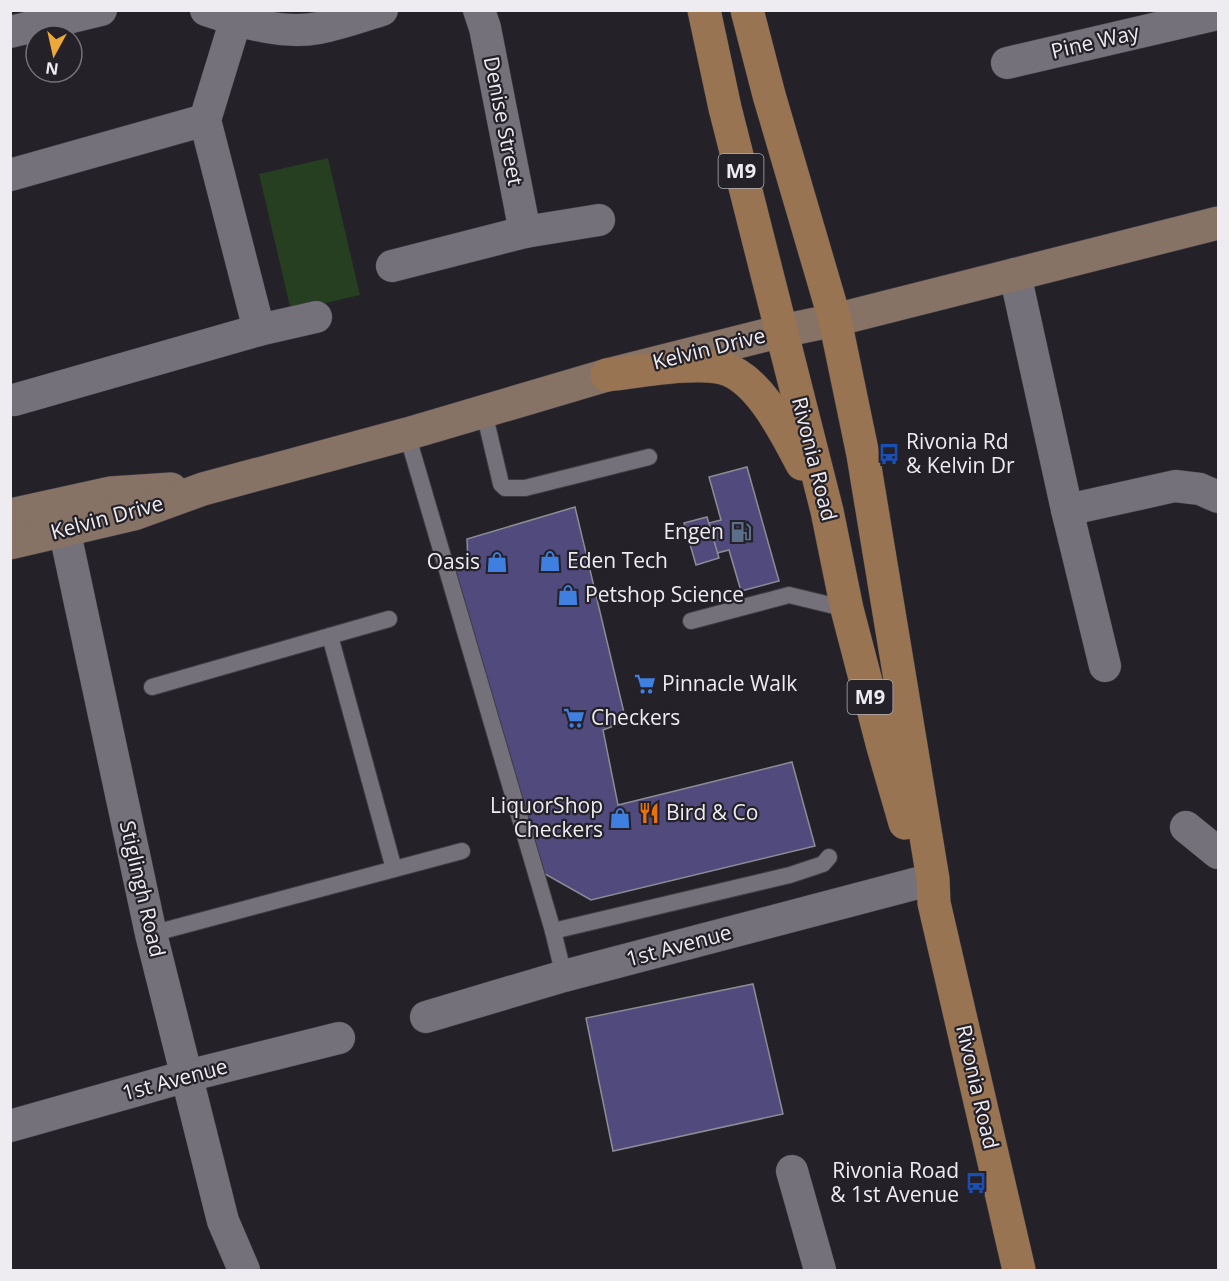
<svg xmlns="http://www.w3.org/2000/svg" width="1229" height="1281" viewBox="0 0 1229 1281" font-family="'Open Sans',sans-serif">
<style>
.green{fill:#253f20}
.building{fill:#504b7c;stroke:#8c8c95;stroke-width:1.5}
.lines{fill:none;stroke-linecap:round;stroke-linejoin:round}
.lane-casing{stroke:#3e3c42;stroke-width:18}
.street-casing{stroke:#3e3c42;stroke-width:33}
.secondary-casing{stroke:#3e3c42;stroke-width:34}
.primary-casing{stroke:#3e3c42;stroke-width:34}
.lane{stroke:#74717a;stroke-width:16}
.street{stroke:#74717a;stroke-width:32}
.secondary{stroke:#877266;stroke-width:33}
.primary{stroke:#997452;stroke-width:33}
.labels{text-anchor:middle;stroke-width:4.5;stroke-linejoin:round;paint-order:stroke}
.shield{fill:#242129;stroke:#b1afb5;stroke-width:1.5}
.shield-label{font-size:20px;font-weight:bold;fill:#eeecf1}
.street-label{font-size:21px;fill:#eeecf1;stroke:#242129}
.poi-label{font-size:21px;fill:#eeecf1;stroke:#242129;text-anchor:start}
</style>
<rect width="100%" height="100%" fill="#242129"/>
<!-- green -->
<polygon class="green" points="328,158 360,295 291,311 259,174"/>
<!-- building -->
<g class="building">
<polygon points="747,467 779,581 741,591 729,550 717,553 709,523 721,520 709,477"/>
<polygon points="575,507 626,721 603,730 618,805 792,762 815,846 591,900 538,870 453,564 468,561 467,539"/>
<polygon points="707,517 719,558 696,565 684,523"/>
<polygon points="753,984 783,1114 613,1151 586,1018"/>
</g>
<g class="lines">
<defs>
<g id="lane">
<polyline points="484,412 501,484 505,488 525,488 649,457"/>
<polyline points="407,434 553,931"/>
<polyline points="691,621 789,595 847,609"/>
<polyline points="330,636 394,869"/>
<polyline points="152,687 389,619"/>
<polyline points="151,934 462,851"/>
<polyline points="564,976 553,931 790,875 823,864 829,857"/>
</g>
<g id="street">
<path d="M 206,10 C 243,22 280,35 319,28 C 341,24 362,16 382,10"/>
<polyline points="479,10 485,28 525,232"/>
<polyline points="236,19 205,120 259,330"/>
<polyline points="10,32 101,10"/>
<polyline points="1007,63 1218,14"/>
<polyline points="10,175 205,120"/>
<polyline points="392,266 525,232 599,220"/>
<polyline points="1015,274 1067,510 1105,666"/>
<polyline points="14,400 259,330 316,317"/>
<polyline points="59,505 151,934 223,1221 244,1270"/>
<polyline points="1067,510 1175,486 1200,489 1218,497"/>
<polyline points="1186,827 1218,853"/>
<polyline points="426,1017 564,976 933,879"/>
<polyline points="10,1126 187,1076 339,1038"/>
<polyline points="792,1171 820,1270"/>
</g>
<g id="secondary">
<polyline points="10,515 110,493 171,489"/>
<polyline points="10,543 134,514 203,489 407,434 607,375 782,331 835,320 1218,223"/>
</g>
<g id="primary">
<polyline points="704,10 725,108 827,511 847,609 883,747 905,823"/>
<polyline points="747,10 769,95 835,320 863,455 933,879 934,903 1019,1270"/>
<path d="M 607,375 C 638,372 693,361 722,368 C 759,377 786,434 802,464"/>
</g>
</defs>
<!-- lane casing -->
<use href="#lane" class="lane-casing"/>
<!-- street casing -->
<use href="#street" class="street-casing"/>
<!-- secondary casing -->
<use href="#secondary" class="secondary-casing"/>
<!-- primary casing -->
<use href="#primary" class="primary-casing"/>
<!-- lane -->
<use href="#lane" class="lane"/>
<!-- street -->
<use href="#street" class="street"/>
<!-- secondary -->
<use href="#secondary" class="secondary"/>
<!-- primary -->
<use href="#primary" class="primary"/>
</g>
<!-- icons -->
<defs>
<symbol id="bus-bare" viewBox="-9 -9 18 18"><path d="M-5-6H5V4H4V6H2V4H-2V6H-4V4H-5ZM-3.5-4V0h7V-4ZM-3.5 1.2v1.5H-2V1.2ZM2 1.2v1.5H3.5V1.2Z" fill="#1a4fb4" stroke="#242129" stroke-width="2.5" paint-order="stroke"/></symbol>
<symbol id="fuel-bare" viewBox="-9 -9 18 18"><path d="M-5.5-6h7V0h2V4h1.3V-2.5L3-4.5l.8-.8L6-3V5H2.5V1h-1V6h-7ZM-4.2-4.7v3.2H.2V-4.7Z" fill="#5c6f8a" stroke="#242129" stroke-width="2.5" paint-order="stroke"/></symbol>
<symbol id="shop-bare" viewBox="-9 -9 18 18"><path d="M-5-2.5h2.3a2.7 3.5 0 0 1 5.4 0H5L5.5 6h-11ZM-1.5-2.5h3a1.5 2.3 0 0 0-3 0Z" fill="#3f7fe0" stroke="#242129" stroke-width="2.5" paint-order="stroke"/></symbol>
<symbol id="supermarket-bare" viewBox="-9 -9 18 18"><path d="M-6-5.5h2.5l.6 2H6L4.5 2H-2.5L-4.4-4H-6ZM-1.5 3.2a1.3 1.3 0 1 0 .1 0ZM3 3.2a1.3 1.3 0 1 0 .1 0Z" fill="#3f7fe0" stroke="#242129" stroke-width="2.5" paint-order="stroke"/></symbol>
<symbol id="restaurant-bare" viewBox="-9 -9 18 18"><path d="M-5-6h1v4h1v-4h1v4h1v-4h1v5L-1.5 .5V6h-2V.5L-5-1ZM5-6V6H3V1.5H1.5Q1.5-4 5-6Z" fill="#e8710a" stroke="#242129" stroke-width="2.5" paint-order="stroke"/></symbol>
</defs>
<g fill-rule="evenodd">
<use href="#bus-bare" x="874" y="439" width="30" height="30"/>
<use href="#fuel-bare" x="726" y="517" width="30" height="30"/>
<use href="#shop-bare" x="535" y="546" width="30" height="30"/>
<use href="#shop-bare" x="482" y="547" width="30" height="30"/>
<use href="#shop-bare" x="553" y="580" width="30" height="30"/>
<use href="#supermarket-bare" x="630" y="669" width="30" height="30"/>
<use href="#supermarket-bare" x="559" y="703" width="30" height="30"/>
<use href="#restaurant-bare" x="634" y="798" width="30" height="30"/>
<use href="#shop-bare" x="605" y="803" width="30" height="30"/>
<use href="#bus-bare" x="961" y="1168" width="30" height="30"/>
</g>
<g class="labels">
<!-- shield labels -->
<g class="shield">
<rect x="718.5" y="154" width="45" height="34" rx="4.5"/>
<rect x="847.5" y="680" width="45" height="34" rx="4.5"/>
</g>
<g class="shield-label">
<text x="741" y="178">M9</text>
<text x="870" y="704">M9</text>
</g>
<!-- street labels -->
<g class="street-label">
<text transform="translate(1095 42) rotate(-13)" y="7">Pine Way</text>
<text transform="translate(503 121) rotate(79)" y="7">Denise Street</text>
<text transform="translate(709 349) rotate(-14)" y="7">Kelvin Drive</text>
<text transform="translate(814 459) rotate(76)" y="7">Rivonia Road</text>
<text transform="translate(107 518) rotate(-15)" y="7">Kelvin Drive</text>
<text transform="translate(142 889) rotate(77)" y="7">Stiglingh Road</text>
<text transform="translate(679 946) rotate(-15)" y="7">1st Avenue</text>
<text transform="translate(175 1080) rotate(-15)" y="7">1st Avenue</text>
<text transform="translate(977 1087) rotate(77)" y="7">Rivonia Road</text>
</g>
<!-- poi labels -->
<g class="poi-label">
<text x="906" y="449">Rivonia Rd<tspan x="906" dy="24">&amp; Kelvin Dr</tspan></text>
<text x="724" y="539" text-anchor="end">Engen</text>
<text x="567" y="568">Eden Tech</text>
<text x="480" y="569" text-anchor="end">Oasis</text>
<text x="585" y="602">Petshop Science</text>
<text x="662" y="691">Pinnacle Walk</text>
<text x="591" y="725">Checkers</text>
<text x="603" y="813" text-anchor="end">LiquorShop<tspan x="603" dy="24">Checkers</tspan></text>
<text x="666" y="820">Bird &amp; Co</text>
<text x="959" y="1178" text-anchor="end">Rivonia Road<tspan x="959" dy="24">&amp; 1st Avenue</tspan></text>
</g>
</g>
<!-- border -->
<rect width="1229" height="1281" fill="none" stroke="#eeecf1" stroke-width="24"/>
<!-- north arrow -->
<g transform="translate(54 54) rotate(188)"><circle r="28" fill="#242129" stroke="#757279" stroke-width="1.5"/>
<path d="M0-4.5L10 22L0 15L-10 22Z" fill="#eca93a"/>
<text y="-9" font-size="16" font-weight="bold" text-anchor="middle" fill="#eeecf1">N</text>
</g>
</svg>
